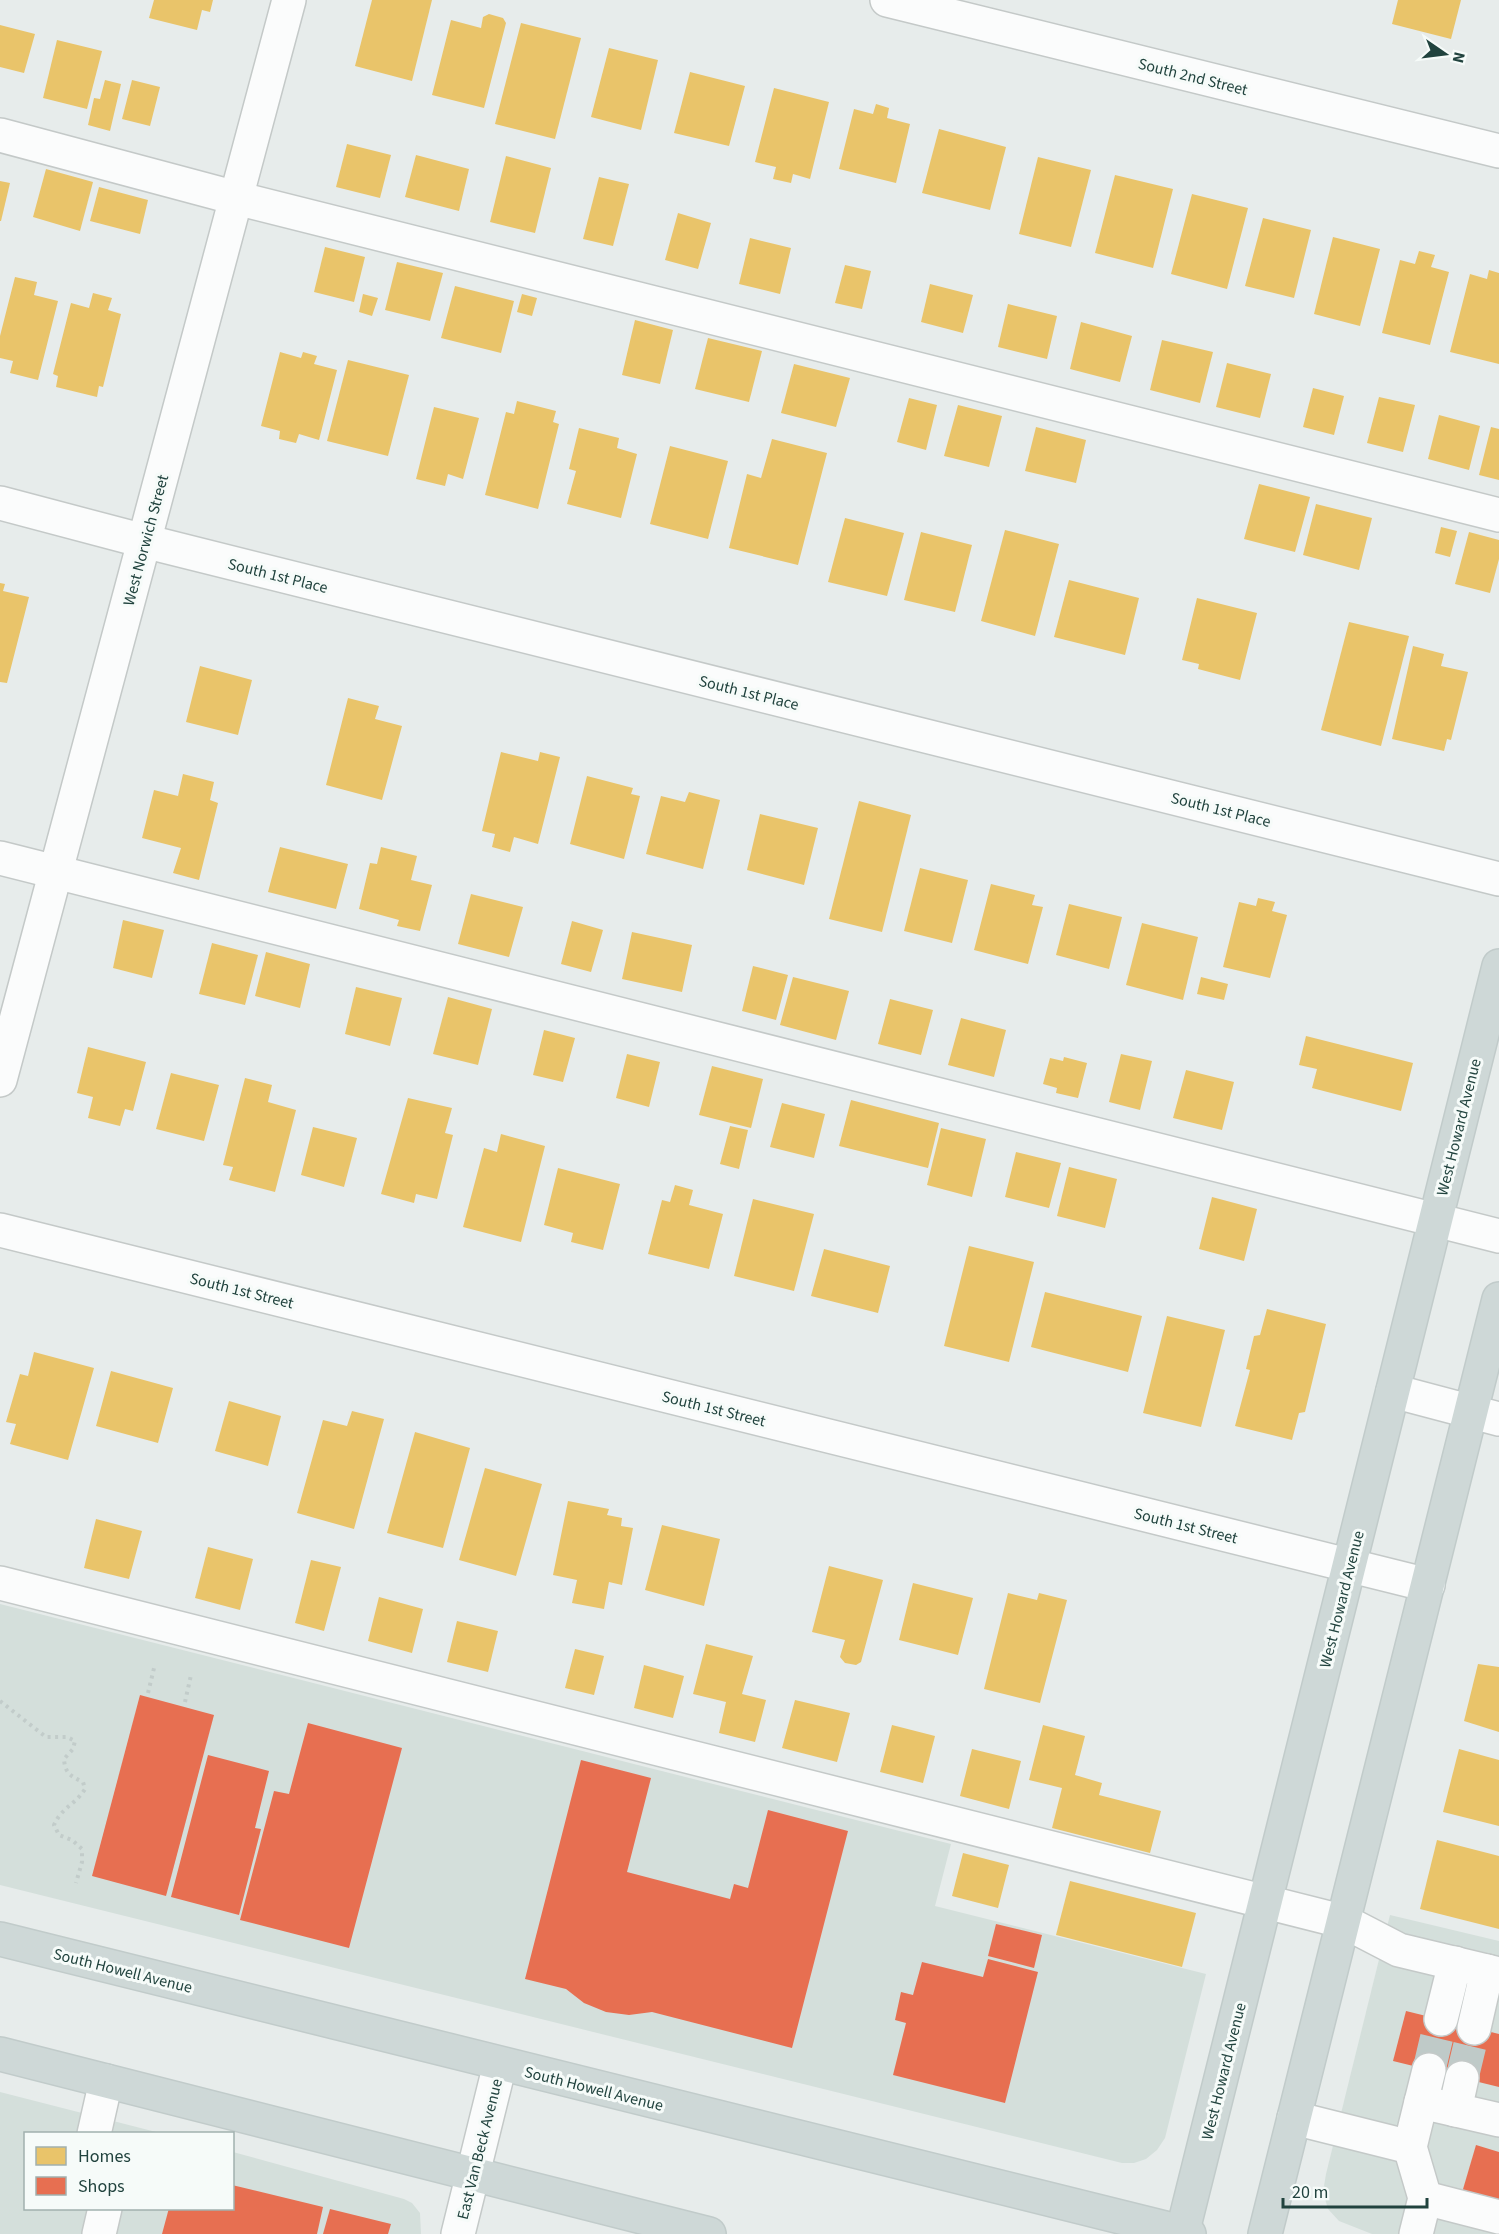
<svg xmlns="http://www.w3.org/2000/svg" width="1499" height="2234" viewBox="0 0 1499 2234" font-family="'Source Sans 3',sans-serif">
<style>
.built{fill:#d4dfdb}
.homes{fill:#e9c46a}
.shops{fill:#e76f51}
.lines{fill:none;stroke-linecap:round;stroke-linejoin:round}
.minor-tunnel{stroke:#bfcac8;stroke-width:33;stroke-dasharray:33 16;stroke-linecap:butt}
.minor-casing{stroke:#c4c9c8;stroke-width:36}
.major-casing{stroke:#c1cbca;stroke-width:36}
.path{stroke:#c2ccca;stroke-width:4;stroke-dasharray:3 4.5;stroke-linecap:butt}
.minor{stroke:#fbfcfc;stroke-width:33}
.major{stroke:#ced8d7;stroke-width:33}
.labels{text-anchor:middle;stroke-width:6;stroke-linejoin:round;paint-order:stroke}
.street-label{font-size:16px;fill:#21433e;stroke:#f6fbf9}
</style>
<rect width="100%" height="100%" fill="#e7eceb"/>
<!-- built -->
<g class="built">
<polygon points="0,1604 951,1844 935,1906 1206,1974 1165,2138 1157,2150 1146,2159 1134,2163 1122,2163 0,1885"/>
<polygon points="1390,1915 1499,1941 1499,2234 1372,2234 1339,2221 1328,2209 1323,2192 1326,2174"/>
<polygon points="0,2092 160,2133 26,2134 26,2208 232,2208 233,2152 404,2199 412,2203 420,2213 421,2234 0,2234"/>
</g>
<!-- homes -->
<g class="homes">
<polygon points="154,0 213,0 210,12 202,10 197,30 149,18"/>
<polygon points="372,0 432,0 412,81 355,66"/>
<polygon points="1398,0 1461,0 1451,39 1392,24"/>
<polygon points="489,14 503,18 506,23 484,108 432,95 451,20 481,28 483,17"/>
<polygon points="521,23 581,38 555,139 495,124"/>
<polygon points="0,25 35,34 24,73 0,67"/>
<polygon points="57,40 102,51 87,109 43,98"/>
<polygon points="609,48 658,60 641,130 591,117"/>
<polygon points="690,72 745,86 729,146 674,133"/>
<polygon points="105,80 121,84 110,131 88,125 94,98 100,99"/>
<polygon points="132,80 160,87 150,126 122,119"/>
<polygon points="774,88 829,102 810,179 793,174 791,183 773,179 776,167 755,162"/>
<polygon points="876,104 889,108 887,118 910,124 896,183 839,169 854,109 873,114"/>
<polygon points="939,129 1006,147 990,210 922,193"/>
<polygon points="347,144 391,155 380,198 336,187"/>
<polygon points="416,155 469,169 459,211 405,197"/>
<polygon points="506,156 551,168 535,233 490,222"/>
<polygon points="1038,157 1091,170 1071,247 1019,234"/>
<polygon points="46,169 93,182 80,231 33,217"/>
<polygon points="1115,175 1173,189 1153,268 1095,253"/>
<polygon points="599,177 629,184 613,246 583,239"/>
<polygon points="0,181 10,183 1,221 0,221"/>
<polygon points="99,187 148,200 140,234 90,221"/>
<polygon points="1192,194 1248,208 1227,289 1171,274"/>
<polygon points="678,213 711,223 698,269 665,260"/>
<polygon points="1263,218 1311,230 1294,298 1245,286"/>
<polygon points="1333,237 1380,249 1360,326 1314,314"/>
<polygon points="750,238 791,248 780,294 739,284"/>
<polygon points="325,247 365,257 354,302 314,292"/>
<polygon points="1419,251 1435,255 1431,267 1449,272 1430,345 1382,333 1400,260 1415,264"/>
<polygon points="397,262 443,273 430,321 385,310"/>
<polygon points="845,265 871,271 862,309 835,303"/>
<polygon points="1489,270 1499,273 1499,364 1450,352 1470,274 1487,279"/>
<polygon points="15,277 37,282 34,295 58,301 38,380 10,373 13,361 0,358 0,336"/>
<polygon points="930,284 973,295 963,333 921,322"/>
<polygon points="455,286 514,301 501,353 441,338"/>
<polygon points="93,293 112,298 108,310 121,314 103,387 99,386 97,397 56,387 58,376 53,374 71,303 89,308"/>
<polygon points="363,294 378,298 372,316 359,312"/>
<polygon points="522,294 537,298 532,316 517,312"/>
<polygon points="1008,304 1057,316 1047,359 998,347"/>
<polygon points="635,320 673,330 660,384 622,375"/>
<polygon points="1081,322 1132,336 1120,382 1070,369"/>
<polygon points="708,338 762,351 749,402 695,389"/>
<polygon points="1162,340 1213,352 1200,403 1150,390"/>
<polygon points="280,352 301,358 303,352 317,356 314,364 337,370 319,440 299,434 296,443 279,439 280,431 261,426"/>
<polygon points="348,360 409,375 388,456 327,441"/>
<polygon points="1227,363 1271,374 1260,418 1216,407"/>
<polygon points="794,364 850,378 836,427 781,413"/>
<polygon points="1313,388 1344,396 1334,435 1303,427"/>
<polygon points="1379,397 1415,405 1403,452 1367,443"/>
<polygon points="909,398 937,405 926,450 897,442"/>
<polygon points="517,401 556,411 553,422 559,424 538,509 485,495 506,412 514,414"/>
<polygon points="958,405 1002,416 989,467 944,456"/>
<polygon points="434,407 479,418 463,479 448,474 445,486 416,479"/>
<polygon points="1439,415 1480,426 1469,470 1428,459"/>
<polygon points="1036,427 1086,440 1076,483 1025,471"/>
<polygon points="1491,427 1499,429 1499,480 1479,475"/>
<polygon points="579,428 619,438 617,448 637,454 621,518 567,504 576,471 569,469"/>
<polygon points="772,439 827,453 798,565 729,548 747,474 761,478"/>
<polygon points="670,446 728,461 708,539 650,524"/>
<polygon points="1259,484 1310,497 1295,552 1244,539"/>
<polygon points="1316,504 1372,518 1359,570 1303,555"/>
<polygon points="845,518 904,533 887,596 828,582"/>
<polygon points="1441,527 1457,531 1450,557 1435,553"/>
<polygon points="1005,530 1059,544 1035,636 981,621"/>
<polygon points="921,532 972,545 955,612 904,600"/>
<polygon points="1469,532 1499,540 1499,559 1490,593 1455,584"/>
<polygon points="1069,580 1139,598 1125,655 1054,637"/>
<polygon points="0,583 5,584 3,591 29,597 7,683 0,682"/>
<polygon points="1197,598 1257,613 1240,680 1198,669 1199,664 1182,660"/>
<polygon points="1349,622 1409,636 1381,746 1321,730"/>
<polygon points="1413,646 1444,654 1441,666 1468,672 1451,740 1447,739 1444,751 1392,739"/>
<polygon points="200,666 252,680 238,735 186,722"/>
<polygon points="348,698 379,706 375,719 402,726 382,800 326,785"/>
<polygon points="501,752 538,761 540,752 560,757 538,844 514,837 510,852 492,847 495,834 482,831"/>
<polygon points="183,774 214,782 210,800 218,803 199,880 173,873 181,848 142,838 154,790 178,796"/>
<polygon points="587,776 633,788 631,794 640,796 624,859 570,844"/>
<polygon points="689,792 720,800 703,869 646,854 661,796 685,802"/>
<polygon points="859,801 911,815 882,932 829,919"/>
<polygon points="760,814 818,828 804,885 747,870"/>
<polygon points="280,847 348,864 336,909 268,892"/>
<polygon points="381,847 417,856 411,880 432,885 420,931 397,926 399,920 359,909 370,863 377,864"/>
<polygon points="920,868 968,880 952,943 904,931"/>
<polygon points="991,884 1035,895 1032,905 1043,907 1028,964 974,950"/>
<polygon points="471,894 523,907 509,957 458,944"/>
<polygon points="1258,898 1275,902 1272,911 1287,915 1270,978 1223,967 1239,902 1256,906"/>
<polygon points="1069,904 1122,917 1109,969 1056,955"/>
<polygon points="123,920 164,930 152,978 113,968"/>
<polygon points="572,921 603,930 591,972 561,964"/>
<polygon points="1142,923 1198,937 1183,1000 1126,985"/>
<polygon points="632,932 692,945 682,992 622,979"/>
<polygon points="212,943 258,955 245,1005 199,994"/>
<polygon points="266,952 310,964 300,1008 255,996"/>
<polygon points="753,966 788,975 776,1020 742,1011"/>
<polygon points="793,977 849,991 836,1040 780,1025"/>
<polygon points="1201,977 1228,984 1224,1000 1197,994"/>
<polygon points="356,987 402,998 390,1046 345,1034"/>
<polygon points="448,997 492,1009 478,1065 433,1054"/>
<polygon points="890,999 933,1010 921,1055 878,1044"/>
<polygon points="961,1018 1006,1030 994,1077 948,1065"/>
<polygon points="544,1030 575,1038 563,1082 533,1075"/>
<polygon points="1306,1036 1413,1063 1401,1111 1312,1088 1317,1069 1299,1065"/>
<polygon points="88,1047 146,1062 133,1111 125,1109 120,1126 88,1118 93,1097 77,1093"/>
<polygon points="627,1054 660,1062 649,1107 616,1098"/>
<polygon points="1121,1054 1152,1061 1140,1110 1109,1102"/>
<polygon points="1064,1057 1087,1063 1078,1098 1056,1093 1057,1088 1043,1084 1050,1058 1063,1061"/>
<polygon points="712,1066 763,1079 751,1128 699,1115"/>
<polygon points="1186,1070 1234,1082 1222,1130 1173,1118"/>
<polygon points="171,1073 219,1085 204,1141 156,1129"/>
<polygon points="245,1078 272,1085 268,1102 296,1110 275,1192 229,1180 233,1167 223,1165"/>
<polygon points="408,1098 452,1108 445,1133 453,1135 437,1199 416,1194 414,1203 381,1194"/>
<polygon points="851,1100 939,1123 928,1168 839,1146"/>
<polygon points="782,1103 825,1114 814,1158 770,1147"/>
<polygon points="730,1126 748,1130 739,1169 720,1164"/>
<polygon points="313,1127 357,1138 344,1187 301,1175"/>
<polygon points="941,1128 986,1139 972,1197 927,1185"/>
<polygon points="501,1134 545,1146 521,1242 463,1227 484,1148 497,1152"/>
<polygon points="1016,1152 1061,1163 1049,1208 1005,1197"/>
<polygon points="1069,1167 1117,1179 1105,1228 1057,1216"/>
<polygon points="558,1168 620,1184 603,1250 571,1242 573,1233 544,1225"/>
<polygon points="675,1185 693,1190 689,1205 723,1214 709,1269 648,1254 662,1200 670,1202"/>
<polygon points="1212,1197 1257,1209 1244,1261 1199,1249"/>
<polygon points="753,1199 814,1214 794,1291 734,1276"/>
<polygon points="969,1246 1034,1262 1009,1362 944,1346"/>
<polygon points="824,1249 890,1266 878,1313 811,1296"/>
<polygon points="1045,1292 1142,1316 1128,1372 1031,1347"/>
<polygon points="1267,1309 1326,1324 1305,1412 1299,1413 1292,1440 1235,1426 1250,1370 1246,1369 1254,1336 1260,1335"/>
<polygon points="1167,1316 1225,1330 1201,1427 1143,1413"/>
<polygon points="34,1352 94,1368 68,1460 10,1444 16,1424 6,1422 20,1374 28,1376"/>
<polygon points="111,1371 173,1388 158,1443 96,1426"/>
<polygon points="229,1401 281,1416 268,1466 215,1451"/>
<polygon points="352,1411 384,1419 354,1529 297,1513 323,1420 347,1426"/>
<polygon points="415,1432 470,1448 443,1548 387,1533"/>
<polygon points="485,1468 542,1484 516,1576 459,1560"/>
<polygon points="568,1501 609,1509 607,1515 622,1518 621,1526 633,1528 622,1585 609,1582 604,1609 572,1603 577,1580 553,1575"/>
<polygon points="96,1519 142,1531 129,1579 84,1568"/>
<polygon points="662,1525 720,1539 704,1606 645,1590"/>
<polygon points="208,1547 253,1559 240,1610 195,1598"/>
<polygon points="311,1560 341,1567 324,1631 295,1623"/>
<polygon points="829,1566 883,1580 861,1662 856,1665 845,1663 840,1657 845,1640 812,1632"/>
<polygon points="913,1583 973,1598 958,1655 899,1640"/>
<polygon points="1008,1593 1037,1600 1039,1593 1067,1600 1040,1703 984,1689"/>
<polygon points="379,1597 423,1609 412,1653 368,1641"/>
<polygon points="457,1621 498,1631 488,1672 447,1662"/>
<polygon points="706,1644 753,1656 742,1694 766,1700 755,1742 719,1733 726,1702 693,1694"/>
<polygon points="575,1649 604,1656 594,1695 565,1688"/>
<polygon points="1478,1664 1499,1667 1499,1732 1464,1721"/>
<polygon points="644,1665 684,1676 673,1718 634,1708"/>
<polygon points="795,1700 850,1713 837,1762 782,1748"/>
<polygon points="892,1725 935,1736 923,1783 880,1772"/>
<polygon points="1043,1725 1085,1736 1075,1775 1102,1783 1099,1795 1161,1811 1150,1853 1052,1828 1062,1788 1029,1780"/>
<polygon points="972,1749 1021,1761 1009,1809 960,1796"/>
<polygon points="1459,1749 1499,1760 1499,1826 1443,1812"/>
<polygon points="1437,1840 1499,1856 1499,1929 1420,1909"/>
<polygon points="963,1853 1009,1865 998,1908 952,1896"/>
<polygon points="1070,1881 1196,1913 1182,1967 1056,1935"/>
</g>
<!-- shops -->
<g class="shops">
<polygon points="140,1695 214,1715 166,1896 92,1876"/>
<polygon points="308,1723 402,1748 349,1948 240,1920 274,1791 289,1794"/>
<polygon points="208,1755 269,1771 255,1828 261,1829 239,1915 171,1897"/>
<polygon points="581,1760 651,1778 627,1872 730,1899 734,1884 748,1888 768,1810 848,1831 792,2048 652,2012 629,2015 606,2012 584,2003 566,1989 525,1979"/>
<polygon points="996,1924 1042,1935 1034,1968 988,1956"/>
<polygon points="988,1959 1038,1972 1005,2103 893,2075 906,2023 895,2020 901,1992 913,1995 922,1962 983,1977"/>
<polygon points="1406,2011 1499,2034 1499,2087 1393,2061"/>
<polygon points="1476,2145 1499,2152 1499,2206 1461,2196"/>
<polygon points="232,2185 323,2207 317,2234 162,2234 169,2208 232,2208"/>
<polygon points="330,2209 391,2224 388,2234 323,2234"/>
</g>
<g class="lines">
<!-- minor-tunnel -->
<g class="minor-tunnel">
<polyline points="1429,2070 1441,2019"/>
<polyline points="1462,2078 1474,2028"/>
</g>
<defs>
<g id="minor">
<polyline points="887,0 1499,151"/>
<polyline points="0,135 236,198 1499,515"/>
<polyline points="0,503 144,541 1499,879"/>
<polyline points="0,858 1499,1236"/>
<polyline points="0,1080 289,0"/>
<polyline points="0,1230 1428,1585"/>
<polyline points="1393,1391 1499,1419"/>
<polyline points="0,1583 1345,1922 1399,1950 1499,1974"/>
<polyline points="1441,2019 1455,1963"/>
<polyline points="1474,2028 1487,1971"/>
<polyline points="1421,2102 1429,2070"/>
<polyline points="1455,2110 1462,2078"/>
<polyline points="1294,2118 1410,2147"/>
<polyline points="94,2134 106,2081"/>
<polyline points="1425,2198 1499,2217"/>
<polyline points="99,2234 105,2208"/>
<polyline points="458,2234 500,2064"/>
<polyline points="1416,2234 1425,2198 1410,2147 1421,2102 1499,2120"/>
</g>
<g id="major">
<polyline points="0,1939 1189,2234"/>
<polyline points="0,2054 709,2234"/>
<polyline points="1182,2234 1499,966"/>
<polyline points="1265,2234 1499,1299"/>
</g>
</defs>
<!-- minor casing -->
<use href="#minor" class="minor-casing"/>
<!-- major casing -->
<use href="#major" class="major-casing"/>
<!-- path -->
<g class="path">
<polyline points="148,1693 155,1664"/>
<path d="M 0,1701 L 46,1737 L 67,1737 L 75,1741 L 73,1749 L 64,1759 C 65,1773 70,1776 83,1782 L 85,1789 C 75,1805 62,1807 54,1825 L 59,1835 L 72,1840 L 82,1849 L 82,1862 L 76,1883"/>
<polyline points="185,1702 191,1675"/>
</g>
<!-- minor -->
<use href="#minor" class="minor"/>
<!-- major -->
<use href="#major" class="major"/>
</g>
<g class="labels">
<!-- street labels -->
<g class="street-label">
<text transform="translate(1193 76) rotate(14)" y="6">South 2nd Street</text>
<text transform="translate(145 540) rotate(-75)" y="6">West Norwich Street</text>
<text transform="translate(278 575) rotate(14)" y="6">South 1st Place</text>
<text transform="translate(749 692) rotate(14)" y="6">South 1st Place</text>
<text transform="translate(1221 809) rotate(14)" y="6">South 1st Place</text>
<text transform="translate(1458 1127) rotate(-76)" y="6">West Howard Avenue</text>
<text transform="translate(242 1290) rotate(14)" y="6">South 1st Street</text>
<text transform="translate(714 1408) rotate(14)" y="6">South 1st Street</text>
<text transform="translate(1186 1525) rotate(14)" y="6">South 1st Street</text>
<text transform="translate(1341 1599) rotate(-76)" y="6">West Howard Avenue</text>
<text transform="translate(123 1970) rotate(14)" y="6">South Howell Avenue</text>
<text transform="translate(1223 2071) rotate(-76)" y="6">West Howard Avenue</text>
<text transform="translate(594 2088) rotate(14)" y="6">South Howell Avenue</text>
<text transform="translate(479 2149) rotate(-76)" y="6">East Van Beck Avenue</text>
</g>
</g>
<!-- legend -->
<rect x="24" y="2132" width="210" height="78" fill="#f6fbf9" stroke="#a1b1ae" stroke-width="1.5"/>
<rect x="36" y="2147" width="30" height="18" fill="#e9c46a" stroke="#a1b1ae" stroke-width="1.5"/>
<text x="78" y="2162" font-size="18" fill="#21433e">Homes</text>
<rect x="36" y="2177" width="30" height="18" fill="#e76f51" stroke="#a1b1ae" stroke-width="1.5"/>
<text x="78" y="2192" font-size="18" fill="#21433e">Shops</text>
<!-- north arrow -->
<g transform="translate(1445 54) rotate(104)" stroke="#f6fbf9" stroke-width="4.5" paint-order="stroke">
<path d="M0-4.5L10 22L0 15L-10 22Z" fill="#21433e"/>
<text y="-9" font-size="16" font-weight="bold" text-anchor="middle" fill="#21433e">N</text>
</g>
<!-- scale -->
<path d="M1283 2198v9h144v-9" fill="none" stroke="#21433e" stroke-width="3"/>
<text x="1292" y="2198" font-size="18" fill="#21433e" stroke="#f6fbf9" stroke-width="4.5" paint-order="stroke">20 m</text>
</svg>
